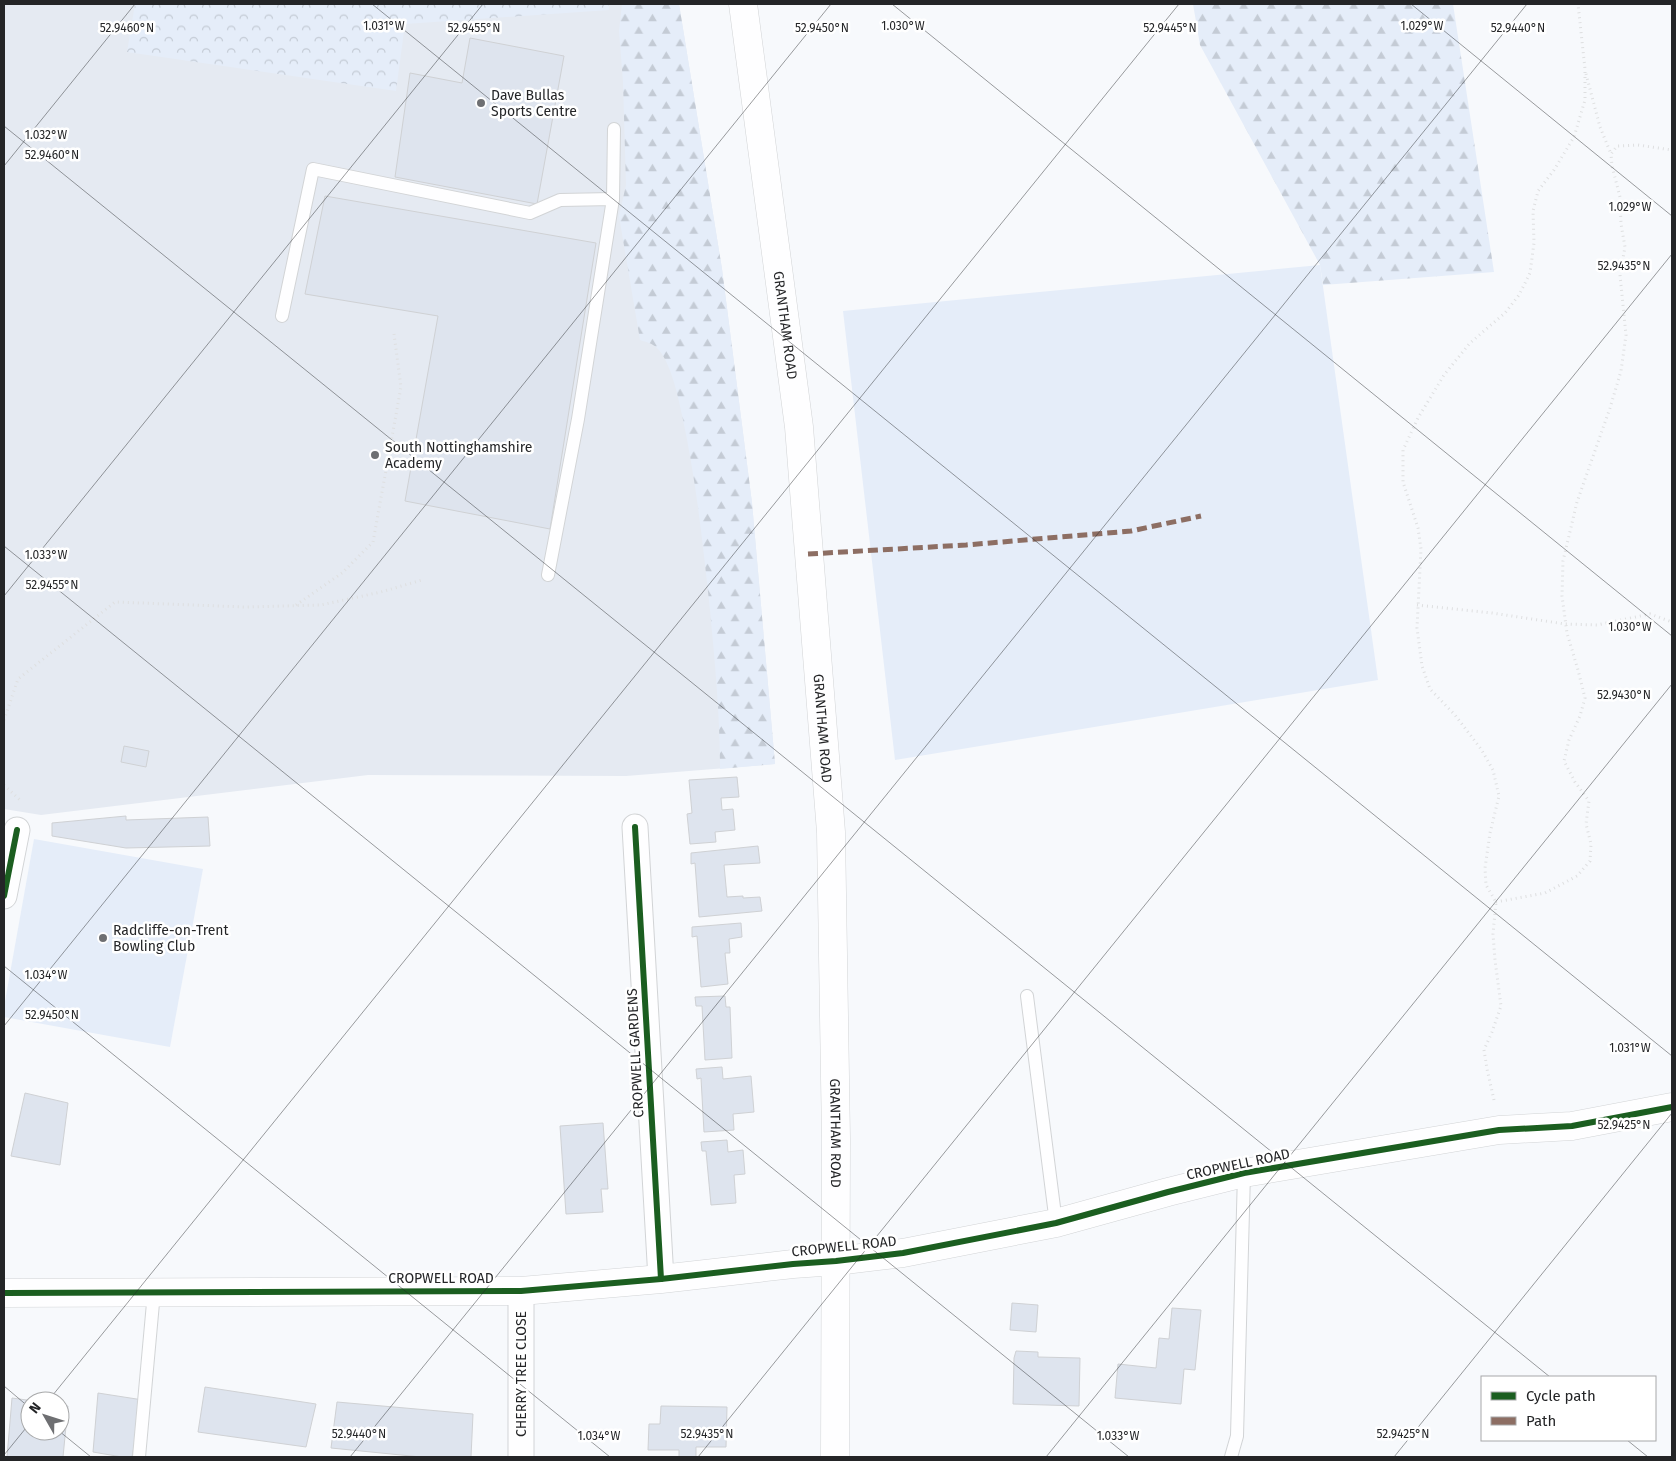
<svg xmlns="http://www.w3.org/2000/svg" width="1676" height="1461" viewBox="0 0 1676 1461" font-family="'Fira Sans',sans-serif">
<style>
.built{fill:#e5eaf2}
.green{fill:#e5edf9}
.forest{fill:url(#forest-firs)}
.park{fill:url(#park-crowns)}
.building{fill:#dee4ee;stroke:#cfd1d4}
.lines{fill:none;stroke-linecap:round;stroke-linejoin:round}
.lane-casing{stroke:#d2d4d6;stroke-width:14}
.street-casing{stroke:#d2d4d6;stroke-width:27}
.secondary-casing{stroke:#d2d4d6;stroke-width:29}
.highway-casing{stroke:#d2d4d6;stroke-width:29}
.path{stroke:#dedfe0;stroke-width:3;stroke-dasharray:1 4;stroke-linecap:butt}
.lane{stroke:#fefeff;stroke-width:12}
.street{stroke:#fefeff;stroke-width:25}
.secondary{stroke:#fefeff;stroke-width:28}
.highway{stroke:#fefeff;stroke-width:28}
.quiet{stroke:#8d6e63;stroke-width:5;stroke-dasharray:10 5;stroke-linecap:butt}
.cycleway-casing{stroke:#fff;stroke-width:9}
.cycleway{stroke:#1b5e20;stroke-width:6}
.ticks{fill:none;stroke:#242527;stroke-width:1;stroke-opacity:0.45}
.poi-dot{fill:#6e6f72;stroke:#fff;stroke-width:2}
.labels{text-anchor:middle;stroke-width:5;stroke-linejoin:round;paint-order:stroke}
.poi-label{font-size:14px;fill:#242527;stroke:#fff;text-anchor:start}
.street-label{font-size:14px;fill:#242527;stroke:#fff}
.ticks-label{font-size:12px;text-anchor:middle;fill:#242527;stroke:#fff;stroke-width:5;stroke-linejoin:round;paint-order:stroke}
</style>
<defs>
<pattern id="forest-firs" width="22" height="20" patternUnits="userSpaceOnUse" patternTransform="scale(1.25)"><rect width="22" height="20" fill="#e5edf9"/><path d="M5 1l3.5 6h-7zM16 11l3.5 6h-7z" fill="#c4cbd5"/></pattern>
<pattern id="park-crowns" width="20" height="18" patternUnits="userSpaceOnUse" patternTransform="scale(1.25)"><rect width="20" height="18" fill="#e5edf9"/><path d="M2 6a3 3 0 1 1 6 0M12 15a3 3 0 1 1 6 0" fill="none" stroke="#c4cbd5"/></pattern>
</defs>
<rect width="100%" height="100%" fill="#f7f9fc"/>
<!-- built -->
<polygon class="built" points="4,4 679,4 722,269 752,503 775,764 626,776 368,775 41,815 4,809"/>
<!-- green -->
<g class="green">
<polygon points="1320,265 1378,680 895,760 843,311"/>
<polygon points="34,839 203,869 170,1047 4,1017 4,1007"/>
</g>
<!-- forest -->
<g class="forest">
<path d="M 622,4 L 679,4 L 722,269 L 752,503 L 775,764 L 720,769 C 720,716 715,663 710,610 C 703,545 696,479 682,415 C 678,396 671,362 657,348 C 652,343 646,342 640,340 L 619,216 L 626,185 L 623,82 L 619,31 Z"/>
<polygon points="1193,4 1453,4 1494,272 1323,285 1320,265 1200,45"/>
</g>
<!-- park -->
<polygon class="park" points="135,4 609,4 609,10 405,24 396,91 127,52"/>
<!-- building -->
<g class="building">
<polygon points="470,38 564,56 537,204 395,177 410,73 462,83"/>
<polygon points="325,196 596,243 550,529 405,501 438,316 305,294"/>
<polygon points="124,746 149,751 146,767 121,762"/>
<polygon points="737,777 739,797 721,798 722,810 733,809 735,830 715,832 716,842 690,844 687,814 692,813 689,780"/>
<polygon points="126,816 126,820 208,817 210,846 126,848 52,836 52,823"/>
<polygon points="758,846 760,863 724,865 727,897 743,896 743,898 760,897 762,911 699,917 695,863 691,864 691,853"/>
<polygon points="741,923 742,937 729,939 730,953 725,953 728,984 701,987 697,936 692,937 692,927"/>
<polygon points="725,996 726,1007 730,1007 732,1058 705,1060 702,1006 696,1006 695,997"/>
<polygon points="722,1067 723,1079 751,1076 754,1112 733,1114 734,1130 704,1132 701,1078 697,1079 696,1069"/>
<polygon points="25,1093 68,1103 60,1165 11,1156"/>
<polygon points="603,1123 608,1189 601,1189 603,1212 566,1214 560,1126"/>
<polygon points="727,1140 728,1152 743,1150 745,1174 734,1175 736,1203 711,1205 706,1151 702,1151 701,1142"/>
<polygon points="1012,1303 1038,1305 1036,1332 1010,1330"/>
<polygon points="1172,1308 1201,1310 1195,1370 1184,1369 1181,1404 1115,1398 1118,1364 1156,1368 1159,1338 1169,1339"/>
<polygon points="1016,1351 1038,1352 1038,1357 1080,1358 1079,1406 1013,1404 1014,1358"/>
<polygon points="205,1387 316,1404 306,1447 198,1432"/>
<polygon points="98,1393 143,1400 132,1457 122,1457 93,1452"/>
<polygon points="12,1398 34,1401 30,1401 30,1431 60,1431 60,1405 68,1406 63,1457 7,1457"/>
<polygon points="337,1402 473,1414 471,1457 421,1457 331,1448"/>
<polygon points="661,1406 727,1407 726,1447 696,1447 696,1457 679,1457 679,1450 648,1450 649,1424 660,1424"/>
</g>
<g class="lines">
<defs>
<g id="lane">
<polyline points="613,199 614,129"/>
<polyline points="282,316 313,169 530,213 560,200 613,199 578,419 548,575"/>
<polyline points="1027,996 1056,1223"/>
<polyline points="139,1457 154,1292"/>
<polyline points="1231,1457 1237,1436 1244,1173"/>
</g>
<g id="street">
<polyline points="635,827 661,1279"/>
<polyline points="4,896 17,830"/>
<polyline points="521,1457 521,1291"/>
</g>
<polyline id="secondary" points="4,1293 521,1291 661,1279 793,1264 836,1261 903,1253 1056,1223 1168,1192 1244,1173 1499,1130 1572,1126 1672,1107"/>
<g id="highway">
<path id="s1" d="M 743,4 L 799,427 L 831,832 L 836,1139 L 835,1457"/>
</g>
</defs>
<!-- lane casing -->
<use href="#lane" class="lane-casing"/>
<!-- street casing -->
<use href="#street" class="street-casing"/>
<!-- secondary casing -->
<use href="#secondary" class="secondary-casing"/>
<!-- highway casing -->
<use href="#highway" class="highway-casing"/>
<!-- path -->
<g class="path">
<polyline points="1586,74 1600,127 1611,154"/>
<polyline points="296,605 342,573 373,542 401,387 394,334"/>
<polyline points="1417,605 1492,613 1565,624 1597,625 1650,614 1672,622"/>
<polyline points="4,720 18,679 115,602 245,607 321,605 381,592 422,580"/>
<polyline points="4,785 21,801"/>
<polyline points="1496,902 1545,893 1577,876 1590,861 1591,844 1586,824 1589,801 1575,782 1564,761 1569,740 1580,716 1585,698 1578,670 1567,633 1562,596 1563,561 1577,502 1610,408 1621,371 1626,335 1620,275 1625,247 1621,224 1620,197 1612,166 1611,154 1617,146 1638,145 1672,150"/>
<polyline points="1494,1100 1487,1069 1484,1050 1492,1032 1501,1006 1495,960 1493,934 1496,902 1486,885 1485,868 1490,833 1499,796 1493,770 1481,749 1455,715 1430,689 1422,666 1417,628 1421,549 1418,528 1403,482 1403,450 1418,418 1444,375 1470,343 1505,313 1519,295 1530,273 1534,243 1533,211 1538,191 1554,170 1574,137 1585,100 1585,69 1578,4"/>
</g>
<!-- lane -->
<use href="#lane" class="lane"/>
<!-- street -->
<use href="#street" class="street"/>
<!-- secondary -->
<use href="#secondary" class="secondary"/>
<!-- highway -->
<use href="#highway" class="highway"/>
<!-- quiet -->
<polyline class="quiet" points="808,554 966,545 1131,531 1201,516"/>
<defs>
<g id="cycleway">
<polyline points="635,827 661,1279"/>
<polyline points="4,896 17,830"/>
<polyline points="4,1293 521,1291 661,1279 793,1264 836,1261 903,1253 1056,1223 1168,1192 1244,1173 1499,1130 1572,1126 1672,1107"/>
</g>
</defs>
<!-- cycleway casing -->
<use href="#cycleway" class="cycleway-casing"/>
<!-- cycleway -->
<use href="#cycleway" class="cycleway"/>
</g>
<!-- ticks -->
<path class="ticks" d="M 372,4 L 1672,1056M 892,4 L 1672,636M 1411,4 L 1672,216M 4,126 L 1550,1377M 4,166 L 135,4M 4,546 L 1129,1457M 4,596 L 483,4M 4,966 L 610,1457M 4,1026 L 831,4M 4,1386 L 30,1408M 48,1401 L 1179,4M 59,1431 L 91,1457M 1627,1440 L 1648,1457M 4,1455 L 30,1423M 350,1457 L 1527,4M 698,1457 L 1672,254M 1046,1457 L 1672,684M 1394,1457 L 1672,1113"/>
<!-- markers -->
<g class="poi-dot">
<circle cx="481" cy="103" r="5"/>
<circle cx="375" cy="455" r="5"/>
<circle cx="103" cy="938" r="5"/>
</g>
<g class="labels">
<!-- poi labels -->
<g class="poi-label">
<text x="491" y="100">Dave Bullas<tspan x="491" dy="16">Sports Centre</tspan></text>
<text x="385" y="452">South Nottinghamshire<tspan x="385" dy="16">Academy</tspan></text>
<text x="113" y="935">Radcliffe-on-Trent<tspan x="113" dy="16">Bowling Club</tspan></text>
</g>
<!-- street labels -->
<g class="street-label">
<text dy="5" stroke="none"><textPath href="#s1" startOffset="324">GRANTHAM ROAD</textPath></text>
<text dy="5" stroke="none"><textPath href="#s1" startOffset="729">GRANTHAM ROAD</textPath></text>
<text transform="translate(635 1053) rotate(-93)" y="5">CROPWELL GARDENS</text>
<text dy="5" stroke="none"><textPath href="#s1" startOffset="1134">GRANTHAM ROAD</textPath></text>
<text transform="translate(1238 1164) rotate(-12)" y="5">CROPWELL ROAD</text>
<text transform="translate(844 1246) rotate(-6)" y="5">CROPWELL ROAD</text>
<text x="441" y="1283">CROPWELL ROAD</text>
<text transform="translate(521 1374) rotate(-90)" y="5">CHERRY TREE CLOSE</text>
</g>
</g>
<g class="ticks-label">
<text x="384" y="30">1.031°W</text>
<text x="903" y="30">1.030°W</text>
<text x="1422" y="30">1.029°W</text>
<text x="127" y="32">52.9460°N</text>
<text x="474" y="32">52.9455°N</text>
<text x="822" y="32">52.9450°N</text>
<text x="1170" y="32">52.9445°N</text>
<text x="1518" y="32">52.9440°N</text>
<text x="46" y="139">1.032°W</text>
<text x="52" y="159">52.9460°N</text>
<text x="1630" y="211">1.029°W</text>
<text x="1624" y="270">52.9435°N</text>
<text x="46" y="559">1.033°W</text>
<text x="52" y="589">52.9455°N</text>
<text x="1630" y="631">1.030°W</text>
<text x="1624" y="699">52.9430°N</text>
<text x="46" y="979">1.034°W</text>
<text x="52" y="1019">52.9450°N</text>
<text x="1630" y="1052">1.031°W</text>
<text x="1624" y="1129">52.9425°N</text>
<text x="359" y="1438">52.9440°N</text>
<text x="707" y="1438">52.9435°N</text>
<text x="1403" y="1438">52.9425°N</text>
<text x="599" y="1440">1.034°W</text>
<text x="1118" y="1440">1.033°W</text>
</g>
<!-- border -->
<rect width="1676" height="1461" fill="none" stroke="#242527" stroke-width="10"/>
<!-- legend -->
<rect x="1481" y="1376" width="175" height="65" fill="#ffffff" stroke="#a7a8a9"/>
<rect x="1491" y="1392" width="25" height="8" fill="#1b5e20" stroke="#a7a8a9"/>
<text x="1526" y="1401" font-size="15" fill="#242527">Cycle path</text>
<rect x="1491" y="1417" width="25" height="8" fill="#8d6e63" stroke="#a7a8a9"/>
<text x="1526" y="1426" font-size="15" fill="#242527">Path</text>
<!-- north arrow -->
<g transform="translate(45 1416) rotate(309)"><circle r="24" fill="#ffffff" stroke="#a7a8a9"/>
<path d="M0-4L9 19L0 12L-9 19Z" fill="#6e6f72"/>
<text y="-8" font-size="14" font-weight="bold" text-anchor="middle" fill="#242527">N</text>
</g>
</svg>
